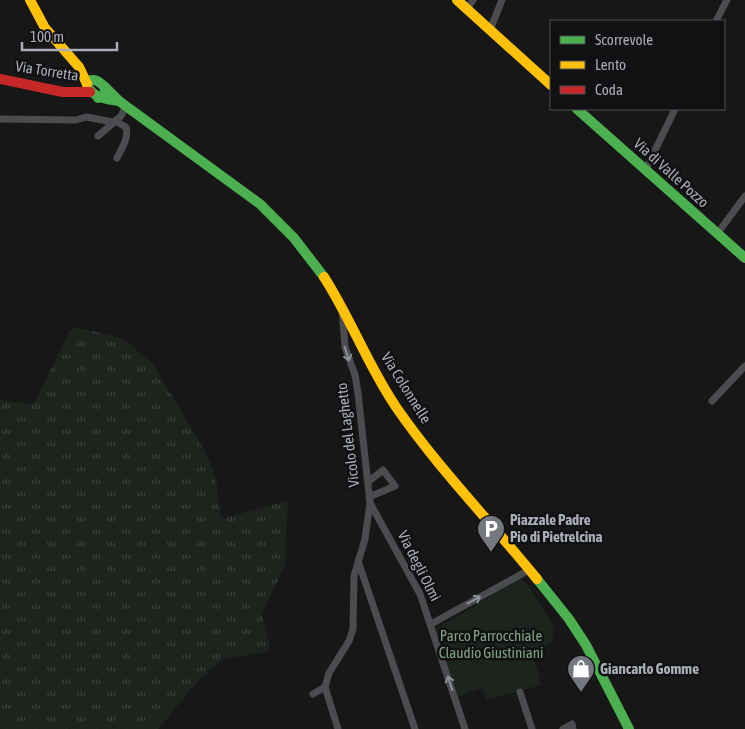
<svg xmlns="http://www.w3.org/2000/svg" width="745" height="729" viewBox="0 0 745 729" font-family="'Asap Condensed',sans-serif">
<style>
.grass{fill:url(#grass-tufts)}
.park{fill:#1d241e}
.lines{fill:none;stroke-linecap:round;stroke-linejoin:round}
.street{stroke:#4b4c50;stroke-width:7}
.fast{stroke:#4caf50;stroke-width:10}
.slow{stroke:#ffc107;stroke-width:10}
.jam{stroke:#c62828;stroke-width:10}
.oneway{stroke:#8c9099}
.labels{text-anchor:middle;stroke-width:5;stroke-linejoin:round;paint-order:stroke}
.street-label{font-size:15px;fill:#a8adb8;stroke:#111113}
.poi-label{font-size:15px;font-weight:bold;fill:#a8adb8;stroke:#111113;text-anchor:start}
.park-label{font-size:15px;fill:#7fa381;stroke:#111113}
</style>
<defs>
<pattern id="grass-tufts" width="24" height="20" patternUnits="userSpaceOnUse" patternTransform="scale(1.25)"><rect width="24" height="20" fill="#1d241e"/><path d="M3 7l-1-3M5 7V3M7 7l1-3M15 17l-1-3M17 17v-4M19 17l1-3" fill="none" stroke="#3b413d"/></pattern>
</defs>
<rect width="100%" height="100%" fill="#171717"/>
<!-- grass -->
<polygon class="grass" points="74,327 111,335 127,342 153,364 200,442 209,460 216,480 221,519 288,501 285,565 262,614 271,651 223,659 197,682 158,729 0,729 0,400 31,404 35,402 68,334"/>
<!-- park -->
<polygon class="park" points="521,578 522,581 527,583 554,627 552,641 533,656 540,677 539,678 541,685 487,700 483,688 458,696 436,629"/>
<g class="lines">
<!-- street -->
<g class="street">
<polyline points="467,9 473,0"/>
<polyline points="716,21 727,0"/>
<polyline points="490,30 502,0"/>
<polyline points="0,119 76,120 86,117 113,122"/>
<path d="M 115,121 L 126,127 C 129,138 122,148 117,158"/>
<polyline points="98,136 121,116 126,106"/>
<polyline points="645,171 675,109"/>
<polyline points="717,234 745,196"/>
<polyline points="712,401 745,366"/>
<polyline points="368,482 383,470 395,486 369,497"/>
<polyline points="370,503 420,594 465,729"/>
<polyline points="358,561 415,729"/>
<polyline points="431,624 529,570"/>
<polyline points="520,692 532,729"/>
<polyline points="313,694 325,687"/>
<polyline points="338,729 325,687 329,673 349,641 353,629 354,576 365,539 370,503 358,393 355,375 345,347 342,308"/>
<polyline points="563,729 572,724 573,729"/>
</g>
<!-- fast -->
<g class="fast">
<polyline points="105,87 119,101 260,204 294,238 324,277"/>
<path d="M 98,98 L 105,94 L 105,87 C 99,82 96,78 88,81 L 87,86 C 94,98 106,99 119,101"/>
<polyline points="577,109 745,258"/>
<polyline points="537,579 569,619 586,645 629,729"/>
</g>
<!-- slow -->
<g class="slow">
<polyline points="30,0 45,28 79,67 87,84"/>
<polyline points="457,0 551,85"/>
<path d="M 324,277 C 351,319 368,366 396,407 C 438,468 491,522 537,579"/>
</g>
<!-- jam -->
<polyline class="jam" points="0,79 63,92 90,92"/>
</g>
<!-- one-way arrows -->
<defs><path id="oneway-shaft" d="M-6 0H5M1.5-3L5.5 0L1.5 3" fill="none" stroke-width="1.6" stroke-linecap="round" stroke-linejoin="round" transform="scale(1.25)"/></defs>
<g class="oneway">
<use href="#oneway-shaft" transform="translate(347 354) rotate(72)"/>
<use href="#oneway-shaft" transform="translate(474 600) rotate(-29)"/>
<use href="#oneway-shaft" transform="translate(450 683) rotate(-108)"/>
</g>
<!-- icons -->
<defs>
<symbol id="parking-pin" viewBox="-11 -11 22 30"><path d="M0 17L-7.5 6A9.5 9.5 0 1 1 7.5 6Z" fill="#757880" stroke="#111113"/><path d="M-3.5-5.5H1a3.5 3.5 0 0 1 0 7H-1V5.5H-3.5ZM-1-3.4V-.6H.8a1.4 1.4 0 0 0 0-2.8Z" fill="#fff"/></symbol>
<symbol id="shop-pin" viewBox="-11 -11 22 30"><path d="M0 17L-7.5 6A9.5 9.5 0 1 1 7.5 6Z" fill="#757880" stroke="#111113"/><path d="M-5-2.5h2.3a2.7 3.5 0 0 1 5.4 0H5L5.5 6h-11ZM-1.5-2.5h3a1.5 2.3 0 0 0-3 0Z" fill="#fff"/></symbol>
</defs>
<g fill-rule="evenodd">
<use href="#parking-pin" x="475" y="513" width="32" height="43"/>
<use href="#shop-pin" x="565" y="653" width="32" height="43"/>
</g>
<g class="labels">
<!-- street labels -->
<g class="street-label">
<text transform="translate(47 71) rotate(9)" y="5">Via Torretta</text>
<text transform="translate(671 173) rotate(42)" y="5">Via di Valle Pozzo</text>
<text transform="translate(406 388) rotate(58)" y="5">Via Colonnelle</text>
<text transform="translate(348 435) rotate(-97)" y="5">Vicolo del Laghetto</text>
<text transform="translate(419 566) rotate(63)" y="5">Via degli Olmi</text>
</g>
<!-- poi labels -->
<g class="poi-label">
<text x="510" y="525">Piazzale Padre<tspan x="510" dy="17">Pio di Pietrelcina</tspan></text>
<text x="600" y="674">Giancarlo Gomme</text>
</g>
<!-- park labels -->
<g class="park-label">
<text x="491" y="641">Parco Parrocchiale<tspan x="491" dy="17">Claudio Giustiniani</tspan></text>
</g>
</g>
<!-- legend -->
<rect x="550" y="20" width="175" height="90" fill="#111113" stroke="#4d4f55"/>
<rect x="560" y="36" width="25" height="8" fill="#4caf50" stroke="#4d4f55"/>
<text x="595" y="45" font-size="15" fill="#a8adb8">Scorrevole</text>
<rect x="560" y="61" width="25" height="8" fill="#ffc107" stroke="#4d4f55"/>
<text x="595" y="70" font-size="15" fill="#a8adb8">Lento</text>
<rect x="560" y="86" width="25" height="8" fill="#c62828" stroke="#4d4f55"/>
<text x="595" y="95" font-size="15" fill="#a8adb8">Coda</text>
<!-- scale -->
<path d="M22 42v8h95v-8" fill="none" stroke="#a8adb8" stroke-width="2.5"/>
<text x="30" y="42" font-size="15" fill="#a8adb8" stroke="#111113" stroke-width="4" paint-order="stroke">100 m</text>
</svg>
